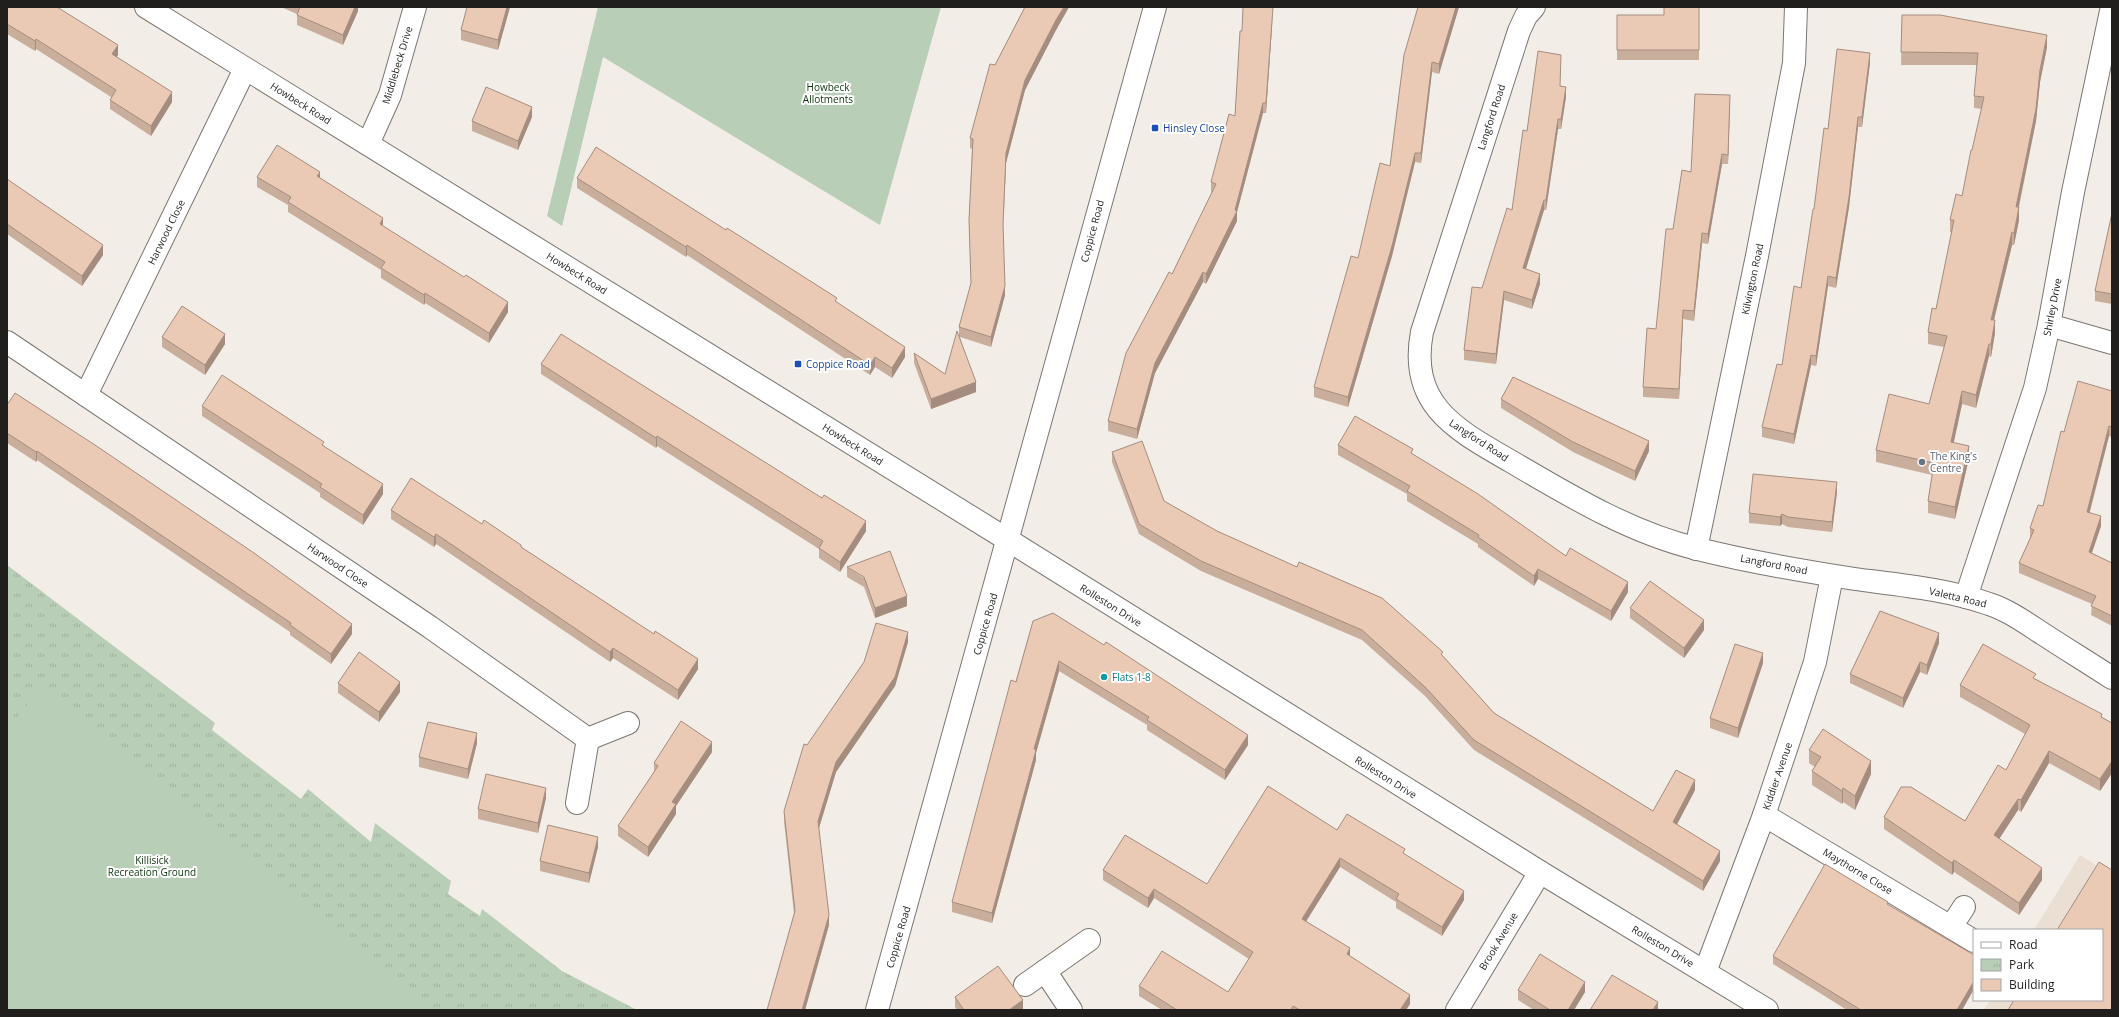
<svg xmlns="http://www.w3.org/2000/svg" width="2119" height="1017" viewBox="0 0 2119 1017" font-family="'Open Sans',sans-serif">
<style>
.built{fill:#ebdfd4}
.park{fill:url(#park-tufts)}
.garden{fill:#b9ceb7}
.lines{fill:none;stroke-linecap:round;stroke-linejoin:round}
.street-casing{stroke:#7c7672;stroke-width:24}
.secondary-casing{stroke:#7c7672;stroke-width:24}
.street{stroke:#fff;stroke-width:22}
.secondary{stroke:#fff;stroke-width:22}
.wall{fill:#caae9c}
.shaded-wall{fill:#a48d7f}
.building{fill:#ebcab5;stroke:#a48d7f}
.transit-dot{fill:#1a4fb4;stroke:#fff;stroke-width:1.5}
.worship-dot{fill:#6b7280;stroke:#fff;stroke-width:1.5}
.culture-dot{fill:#0f9aa8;stroke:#fff;stroke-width:1.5}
.labels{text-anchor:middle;stroke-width:4;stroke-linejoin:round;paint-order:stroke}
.street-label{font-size:10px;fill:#211f1d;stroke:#fff}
.park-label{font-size:10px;fill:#0e340e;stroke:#fff}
.transit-label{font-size:10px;fill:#164399;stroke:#fff;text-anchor:start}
.worship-label{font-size:10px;fill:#5b616d;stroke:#fff;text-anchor:start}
.culture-label{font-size:10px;fill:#0d838f;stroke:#fff;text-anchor:start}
</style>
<defs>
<pattern id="park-tufts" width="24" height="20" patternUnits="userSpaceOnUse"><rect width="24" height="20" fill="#b9ceb7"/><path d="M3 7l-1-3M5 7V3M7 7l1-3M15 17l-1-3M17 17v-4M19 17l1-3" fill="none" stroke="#9fb09d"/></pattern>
</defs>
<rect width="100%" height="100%" fill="#f3ede8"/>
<!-- built -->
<polygon class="built" points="2080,855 2112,875 2112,1010 1984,1010 1990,1000 2102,1000 2102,930 2034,930"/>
<!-- park -->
<polygon class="park" points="7,565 215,723 212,730 301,799 308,789 371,842 375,823 451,881 448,894 480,916 482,909 562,971 637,1010 7,1010"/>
<!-- garden -->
<g class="garden">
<polygon points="598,7 941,7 880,225 603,57 562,226 547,216"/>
<polygon points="41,688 424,1002 417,1010 7,1010 7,730"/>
</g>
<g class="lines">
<defs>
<g id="street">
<polyline points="146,7 1008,540"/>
<path d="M 1534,7 L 1526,16 L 1519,31 L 1422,332 C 1408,406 1457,430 1512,462 C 1570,496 1631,533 1698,549 C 1749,562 1803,571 1855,579 C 1900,585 1946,589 1989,604 C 2008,610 2026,623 2043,634 C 2066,649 2089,663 2112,678"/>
<polyline points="368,144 390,95 415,7"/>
<polyline points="2049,325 2112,343"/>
<polyline points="7,342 430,627 588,739"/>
<polyline points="86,395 245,69"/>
<polyline points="1696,549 1757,256 1794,63 1796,7"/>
<polyline points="1966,597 2035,388 2049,325 2073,192 2111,11"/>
<polyline points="577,803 588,739 628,723"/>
<polyline points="1764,815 1974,941"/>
<polyline points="1951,927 1964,907"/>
<polyline points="1045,971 1071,1010"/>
<polyline points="1705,972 1764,815 1815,662 1832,576"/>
<polyline points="1025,985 1089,940"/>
<polyline points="1457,1010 1540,872"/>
</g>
<g id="secondary">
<polyline points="1008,540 1540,872 1767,1010"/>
<polyline points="877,1010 1155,7"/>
</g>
</defs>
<!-- street casing -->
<use href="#street" class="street-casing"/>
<!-- secondary casing -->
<use href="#secondary" class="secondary-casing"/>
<!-- street -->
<use href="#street" class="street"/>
<!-- secondary -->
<use href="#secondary" class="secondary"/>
</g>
<!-- wall -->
<g class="wall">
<polygon points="7,7 118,55 117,57 172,102 151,136 110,109 110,100 111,97 36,49 35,51 7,34"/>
<polygon points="281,7 358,7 358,11 343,45 297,25 297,14"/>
<polygon points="510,7 498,50 461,40 461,30"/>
<polygon points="1025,7 1069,7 1056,30 1025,90 1006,163 1003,229 1005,295 991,347 960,337 976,392 931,409 914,363 914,353 945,374 959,334 959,327 971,284 969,220 972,149 970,148 970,138 995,65"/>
<polygon points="1459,7 1439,74 1432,72 1421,163 1415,162 1392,256 1348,407 1314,397 1314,387 1358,258 1390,166 1404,55"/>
<polygon points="1699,7 1699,60 1617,60 1617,15 1664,15"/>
<polygon points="1902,15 2047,47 2040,82 2036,121 2019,207 2019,220 2014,245 2012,245 1994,320 1995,333 1991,357 1989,356 1976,408 1962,404 1954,442 1969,458 1955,519 1928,513 1928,501 1932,475 1876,462 1876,450 1929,404 1944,347 1928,344 1928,332 1936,309 1952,232 1950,232 1950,220 1962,196 1982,109 1974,108 1974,96 1977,65 1901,65"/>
<polygon points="1272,26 1266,113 1263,113 1237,212 1237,221 1206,284 1203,282 1155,373 1137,439 1108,431 1108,421 1172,274 1212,193 1211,192 1211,182 1235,116 1242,31"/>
<polygon points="1870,63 1862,127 1858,127 1849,207 1836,288 1828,286 1816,366 1811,365 1794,444 1762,437 1762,427 1782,365 1801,288 1828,129"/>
<polygon points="1560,86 1566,97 1561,129 1558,129 1546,210 1544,210 1526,269 1540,284 1532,309 1504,300 1496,364 1464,360 1464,350 1482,288 1512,210 1527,131"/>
<polygon points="1730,105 1728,164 1722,164 1708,244 1702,243 1694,321 1683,319 1679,399 1643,397 1643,387 1656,329 1673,229 1691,172"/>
<polygon points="532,117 518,150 472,131 472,121"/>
<polygon points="257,177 320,178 383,226 508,312 489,343 425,303 424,305 381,278 381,270 288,212 288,205 257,187"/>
<polygon points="577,178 837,303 905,357 892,378 875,367 870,375 687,255 686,257 577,188"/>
<polygon points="7,179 103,255 82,286 7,234"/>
<polygon points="2112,213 2112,304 2095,301 2095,291"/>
<polygon points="162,337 225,344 205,375 162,347"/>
<polygon points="541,364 822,498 866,531 840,572 819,558 819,549 657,446 656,448 541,374"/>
<polygon points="2112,391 2112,437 2109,436 2090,512 2101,526 2092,553 2112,563 2112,626 2091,615 2092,604 2019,573 2019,563 2030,538 2030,528 2043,506 2064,432"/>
<polygon points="1501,399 1649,451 1635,481 1573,452 1501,408"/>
<polygon points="7,405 352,634 331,664 290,635 290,632 37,460 36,462 7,443"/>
<polygon points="202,406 324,446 383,494 363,525 320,497 320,493 202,416"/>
<polygon points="1338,445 1413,455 1566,556 1628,592 1611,621 1538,579 1534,586 1478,547 1478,544 1407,501 1407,494 1338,455"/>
<polygon points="1112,452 1164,501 1217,531 1443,656 1494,713 1653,811 1695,790 1677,824 1720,861 1703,891 1474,750 1425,696 1362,640 1201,571 1139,534 1112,462"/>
<polygon points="1837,492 1832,532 1788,527 1782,524 1780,526 1749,523 1749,513"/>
<polygon points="391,510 482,524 521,547 698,669 678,700 613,658 610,662 436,544 434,547 391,519"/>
<polygon points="847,567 907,606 875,618 864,587 847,577"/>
<polygon points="1630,608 1704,630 1684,658 1630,618"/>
<polygon points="1033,621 1248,745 1225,780 1147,730 1147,725 1059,671 1036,753 1036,760 992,923 952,912 952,902"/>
<polygon points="908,642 895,686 836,772 819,828 829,925 805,1010 767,1010 794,914 784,821 784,811 807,745"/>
<polygon points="1939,643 1927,675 1920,672 1903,708 1850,683 1850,674"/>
<polygon points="1763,663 1738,738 1710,728 1710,718"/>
<polygon points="2036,679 2112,723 2112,773 2100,791 2049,763 2021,812 2018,810 1999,839 2042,880 2019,915 1954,872 1952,875 1884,829 1884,817 1965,821 2006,770 2025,734 1960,697 1960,685"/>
<polygon points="338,683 400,692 379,722 338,693"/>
<polygon points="477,743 468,779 419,767 419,757"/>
<polygon points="1809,750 1871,774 1855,810 1843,802 1842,804 1812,785 1812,771 1815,767 1809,763"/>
<polygon points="712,752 676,806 676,814 648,857 618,836 618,826 654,772 654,763"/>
<polygon points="546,798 538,833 478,819 478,809"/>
<polygon points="1337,830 1405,855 1464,900 1442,936 1396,908 1396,902 1340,867 1306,921 1410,1004 1406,1010 1162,1010 1139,996 1139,986 1228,992 1249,959 1154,898 1148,908 1103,880 1103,870 1207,884"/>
<polygon points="598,847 589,883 540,871 540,861"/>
<polygon points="1974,955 1974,989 1962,1010 1847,1010 1773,964 1773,956"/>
<polygon points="1518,990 1585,992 1574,1010 1534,1010 1518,1000"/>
<polygon points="955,997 1023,1010 957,1010 955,1007"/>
</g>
<!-- shaded-wall -->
<g class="shaded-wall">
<polygon points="355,7 358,7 358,11 343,45 343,35"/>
<polygon points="507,7 510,7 498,50 498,40"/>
<polygon points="1064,7 1069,7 1056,30 1025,90 1006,163 1003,234 1006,153 1025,80 1056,20"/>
<polygon points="1273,7 1272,26 1266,113 1266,103"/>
<polygon points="1456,7 1459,7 1439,74 1439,64"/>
<polygon points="2047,35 2047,47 2040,82 2036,121 2016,219 2016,207"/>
<polygon points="36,39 36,49 35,51 35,41"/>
<polygon points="118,45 118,55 112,64 112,54"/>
<polygon points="1870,53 1870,63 1862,127 1862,117"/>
<polygon points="1432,62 1432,72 1421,163 1421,153"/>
<polygon points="1566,87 1566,97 1561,129 1561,119"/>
<polygon points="172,92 172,102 151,136 151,126"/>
<polygon points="1730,95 1730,105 1728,164 1728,155"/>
<polygon points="1263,103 1263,113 1237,212 1237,221 1206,284 1206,274 1235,210"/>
<polygon points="532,107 532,117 518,150 518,141"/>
<polygon points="1858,117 1858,127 1849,207 1836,288 1836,278"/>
<polygon points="1558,119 1558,129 1546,210 1546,200"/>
<polygon points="1415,153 1415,162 1392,256 1348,407 1348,397"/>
<polygon points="1722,154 1722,164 1708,244 1708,234"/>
<polygon points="320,172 320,182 317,176"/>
<polygon points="1544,200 1544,210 1523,278 1523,268"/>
<polygon points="2019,207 2019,220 2014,245 2014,233"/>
<polygon points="383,218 383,228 380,224"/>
<polygon points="2012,232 2012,245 1991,332 1991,320"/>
<polygon points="1702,233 1702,243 1694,321 1694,311"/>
<polygon points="103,245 103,255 82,286 82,276"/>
<polygon points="687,245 687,255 686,257 686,247"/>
<polygon points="1203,272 1203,282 1155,373 1137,439 1137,429 1155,363"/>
<polygon points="1540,274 1540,284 1532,309 1532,300"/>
<polygon points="1828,276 1828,286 1816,366 1816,356"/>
<polygon points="1005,286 1005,295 991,347 991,337"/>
<polygon points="1504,291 1504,300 1496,364 1496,354"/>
<polygon points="425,293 425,303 424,305 424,295"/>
<polygon points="508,302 508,312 489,343 489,333"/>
<polygon points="1683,310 1683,319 1679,399 1679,389"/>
<polygon points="1995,320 1995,333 1991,357 1991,344"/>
<polygon points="225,334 225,344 205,375 205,365"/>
<polygon points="1989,344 1989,356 1976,408 1976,395"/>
<polygon points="905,347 905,357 892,378 892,368"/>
<polygon points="1811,355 1811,365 1794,444 1794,434"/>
<polygon points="875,357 875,367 870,375 870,365"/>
<polygon points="976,382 976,392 931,409 931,399"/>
<polygon points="1962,391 1962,404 1951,454 1951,442"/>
<polygon points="2109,426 2109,436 2087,521 2087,512"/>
<polygon points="657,436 657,446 656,448 656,438"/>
<polygon points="1649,441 1649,451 1635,481 1635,471"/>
<polygon points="1969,446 1969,458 1955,519 1955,507"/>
<polygon points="37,451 37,460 36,462 36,452"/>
<polygon points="1837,482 1837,492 1832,532 1832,522"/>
<polygon points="383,484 383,494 363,525 363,515"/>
<polygon points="1782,514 1782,524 1780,526 1780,517"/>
<polygon points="2101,516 2101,526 2089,561 2089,552"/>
<polygon points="866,521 866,531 840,572 840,562"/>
<polygon points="436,534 436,544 434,547 434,537"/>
<polygon points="1538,569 1538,579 1534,586 1534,576"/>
<polygon points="1628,582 1628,592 1611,621 1611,611"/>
<polygon points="907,596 907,606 875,618 875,608"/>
<polygon points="1704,620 1704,630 1684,658 1684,648"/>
<polygon points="352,624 352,634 331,664 331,654"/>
<polygon points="908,632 908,642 895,686 836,772 818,831 818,821 836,762"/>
<polygon points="1939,633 1939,643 1927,675 1927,665"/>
<polygon points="613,648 613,658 610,662 610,652"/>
<polygon points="1763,653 1763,663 1738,738 1738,728"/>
<polygon points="698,659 698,669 678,700 678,690"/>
<polygon points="1059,661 1059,671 1036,753 1036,760 992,923 992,913 1034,749"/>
<polygon points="1920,662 1920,672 1903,708 1903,698"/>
<polygon points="400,682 400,692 379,722 379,712"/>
<polygon points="477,733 477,743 468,779 468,769"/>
<polygon points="1248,735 1248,745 1225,780 1225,770"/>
<polygon points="712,742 712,752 676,806 676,814 648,857 648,847 672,802"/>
<polygon points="2049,751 2049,763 2021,812 2021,800"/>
<polygon points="1871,761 1871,774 1855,810 1855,796"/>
<polygon points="2112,761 2112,773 2100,791 2100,779"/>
<polygon points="1695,780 1695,790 1673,832 1673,822"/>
<polygon points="546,788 546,798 538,833 538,823"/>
<polygon points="1843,788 1843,802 1842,804 1842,791"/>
<polygon points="2018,799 2018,810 1994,847 1994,835"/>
<polygon points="598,837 598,847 589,883 589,873"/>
<polygon points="1720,851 1720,861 1703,891 1703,881"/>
<polygon points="1340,858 1340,867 1302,928 1302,919"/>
<polygon points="1954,860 1954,872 1952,875 1952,863"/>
<polygon points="2042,868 2042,880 2019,915 2019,903"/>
<polygon points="1154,889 1154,898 1148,908 1148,898"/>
<polygon points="1464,891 1464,900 1442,936 1442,927"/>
<polygon points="829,915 829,925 805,1010 802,1010"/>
<polygon points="1350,948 1350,957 1347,954"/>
<polygon points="1974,981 1974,989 1962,1010 1957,1010"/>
<polygon points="1585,982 1585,992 1574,1010 1568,1010"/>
<polygon points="1410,995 1410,1004 1406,1010 1400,1010"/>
<polygon points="1023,1000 1023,1010 1009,1010"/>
<polygon points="1658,1002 1658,1010 1653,1010"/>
</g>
<!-- building -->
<g class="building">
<polygon points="7,7 57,7 118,45 112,54 172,92 151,126 110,100 116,90 36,39 35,41 7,24"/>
<polygon points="300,7 355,7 343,35 297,15"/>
<polygon points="467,7 507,7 498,40 461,30"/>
<polygon points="1025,7 1064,7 1056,20 1025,80 1006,153 1003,224 1005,286 991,337 959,327 971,283 969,220 973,139 970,138 990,64 995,65"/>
<polygon points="1243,7 1273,7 1266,103 1263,103 1235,210 1237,211 1206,274 1203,272 1155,363 1137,429 1108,421 1126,353 1169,272 1172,274 1216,184 1211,182 1229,114 1235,116 1240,31 1242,31"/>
<polygon points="1418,7 1456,7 1439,64 1432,62 1421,153 1415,153 1392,246 1348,397 1314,387 1351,256 1358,258 1380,163 1390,166 1404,55"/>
<polygon points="1664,7 1699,7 1699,50 1617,50 1617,15 1664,15"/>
<polygon points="1902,15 1940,15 2047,35 2040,70 2036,109 2016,207 2019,207 2014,233 2012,232 1991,320 1995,320 1991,344 1989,344 1976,395 1962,391 1951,442 1969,446 1955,507 1928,501 1934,463 1876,450 1889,394 1929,404 1947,336 1928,332 1932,308 1936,309 1954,220 1950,220 1956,194 1962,196 1971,150 1972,150 1984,97 1974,96 1978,53 1901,52"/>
<polygon points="1837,49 1870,53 1862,117 1858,117 1849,197 1836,278 1828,276 1816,356 1811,355 1794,434 1762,427 1777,364 1782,365 1794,286 1801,288 1813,209 1814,209 1824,128 1828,129"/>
<polygon points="1538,51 1561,55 1560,86 1566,87 1561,119 1558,119 1546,200 1544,200 1523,268 1540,274 1532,300 1504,291 1496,354 1464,350 1472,287 1482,288 1507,208 1512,210 1523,130 1527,131"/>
<polygon points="486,87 532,107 518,141 472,121"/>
<polygon points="1695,94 1730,95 1728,155 1722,154 1708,234 1702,233 1694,311 1683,310 1679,389 1643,387 1647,328 1656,329 1666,229 1673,229 1682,170 1691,172"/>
<polygon points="277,145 320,172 317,176 383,218 380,224 464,277 466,275 508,302 489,333 425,293 424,295 381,268 385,262 288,202 291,197 257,177"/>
<polygon points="596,147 726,230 727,228 837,298 835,301 905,347 892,368 875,357 870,365 687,245 686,247 577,178"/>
<polygon points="7,179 103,245 82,276 7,224"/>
<polygon points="2112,213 2112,294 2095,291"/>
<polygon points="182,306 225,334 205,365 162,337"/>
<polygon points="957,331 976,382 931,399 914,353 945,374"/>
<polygon points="561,334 822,498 824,495 866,521 840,562 819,548 823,541 657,436 656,438 541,364"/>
<polygon points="222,375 324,442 322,445 383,484 363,515 320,487 322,484 202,406"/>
<polygon points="1513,377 1649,441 1635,471 1573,442 1501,399"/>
<polygon points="2078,381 2112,391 2112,427 2109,426 2087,512 2101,516 2089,552 2112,563 2112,616 2091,606 2096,596 2019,563 2034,530 2030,528 2038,505 2043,506 2061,431 2064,432"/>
<polygon points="15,393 98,447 254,553 352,624 331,654 290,625 291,623 37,451 36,452 7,433 7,405"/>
<polygon points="1355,416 1413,449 1411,453 1478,494 1566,556 1570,548 1628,582 1611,611 1538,569 1534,576 1478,537 1479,535 1407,491 1410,486 1338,445"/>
<polygon points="1142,441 1164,501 1217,531 1297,567 1299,562 1382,598 1443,652 1441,654 1494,713 1653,811 1676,770 1695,780 1673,822 1720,851 1703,881 1474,740 1425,687 1362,630 1201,561 1139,524 1112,452"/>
<polygon points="1753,474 1837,482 1832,522 1788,517 1782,514 1780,517 1749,513"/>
<polygon points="411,478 482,524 484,520 521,545 521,547 654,634 655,631 698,659 678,690 613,648 610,652 436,534 434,537 391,510"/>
<polygon points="890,551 907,596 875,608 864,577 847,567"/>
<polygon points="1650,581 1704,620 1684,648 1630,608"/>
<polygon points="1880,611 1939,633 1927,665 1920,662 1903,698 1850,674"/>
<polygon points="1053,613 1104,645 1106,642 1248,735 1225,770 1147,720 1149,717 1059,661 1034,749 1036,750 992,913 952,902 1011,680 1016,682 1033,621"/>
<polygon points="876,623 908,632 895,677 836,762 818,821 829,915 802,1010 767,1010 795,911 784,811 804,744 807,745 864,662"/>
<polygon points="1735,644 1763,653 1738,728 1710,718"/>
<polygon points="1983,644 2036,674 2033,678 2102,714 2101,717 2112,723 2112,761 2100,779 2049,751 2021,800 2018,799 1994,835 2042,868 2019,903 1954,860 1952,863 1884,817 1901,787 1911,787 1965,821 1998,765 2006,770 2030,725 1960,685"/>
<polygon points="359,652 400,682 379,712 338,683"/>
<polygon points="681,721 712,742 672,802 676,804 648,847 618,826 658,766 654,763"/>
<polygon points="428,722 477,733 468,769 419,757"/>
<polygon points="1823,729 1871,761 1855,796 1843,788 1842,791 1812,771 1821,757 1809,750"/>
<polygon points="486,774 546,788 538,823 478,809"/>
<polygon points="1268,786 1337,830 1347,814 1405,849 1403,853 1464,891 1442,927 1396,899 1399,894 1340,858 1302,919 1350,948 1347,954 1410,995 1400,1010 1300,1010 1293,1006 1291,1010 1177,1010 1139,986 1162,951 1228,992 1253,952 1154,889 1148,898 1103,870 1125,835 1207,884"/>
<polygon points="548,825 598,837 589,873 540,861"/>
<polygon points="2099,862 2112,870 2112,1010 2008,1010 2014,1000 2102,1000 2102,930 2057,930"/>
<polygon points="1825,864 1888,902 1887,904 1974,955 1974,981 1957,1010 1861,1010 1773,956"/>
<polygon points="1540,954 1585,982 1568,1010 1550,1010 1518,990"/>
<polygon points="998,966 1023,1000 1009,1010 964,1010 955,997"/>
<polygon points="1612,975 1658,1002 1653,1010 1590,1010"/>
</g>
<!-- markers -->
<g class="transit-dot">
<rect x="1151" y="124" width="8" height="8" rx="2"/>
<rect x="794" y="360" width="8" height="8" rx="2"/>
</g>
<circle class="worship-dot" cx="1922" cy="462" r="4"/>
<circle class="culture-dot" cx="1104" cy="677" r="4"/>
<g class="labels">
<!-- street labels -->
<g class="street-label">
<text transform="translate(397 65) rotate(-73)" y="4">Middlebeck Drive</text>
<text transform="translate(301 103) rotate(32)" y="4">Howbeck Road</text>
<text transform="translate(1491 117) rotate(-72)" y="4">Langford Road</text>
<text transform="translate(1092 231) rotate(-75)" y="4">Coppice Road</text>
<text transform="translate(166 232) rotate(-64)" y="4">Harwood Close</text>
<text transform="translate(577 273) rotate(32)" y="4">Howbeck Road</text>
<text transform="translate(1752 279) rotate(-78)" y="4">Kilvington Road</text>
<text transform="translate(2052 307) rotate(-79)" y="4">Shirley Drive</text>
<text transform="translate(1479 440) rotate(33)" y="4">Langford Road</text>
<text transform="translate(853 444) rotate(32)" y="4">Howbeck Road</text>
<text transform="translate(1774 564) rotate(11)" y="4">Langford Road</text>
<text transform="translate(338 565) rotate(34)" y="4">Harwood Close</text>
<text transform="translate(1958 597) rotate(13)" y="4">Valetta Road</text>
<text transform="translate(1111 605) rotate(32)" y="4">Rolleston Drive</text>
<text transform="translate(985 624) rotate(-74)" y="4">Coppice Road</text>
<text transform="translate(1777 776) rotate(-71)" y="4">Kiddier Avenue</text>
<text transform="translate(1386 777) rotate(32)" y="4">Rolleston Drive</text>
<text transform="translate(1858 871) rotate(31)" y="4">Maythorne Close</text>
<text transform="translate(898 937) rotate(-74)" y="4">Coppice Road</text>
<text transform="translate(1498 941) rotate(-59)" y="4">Brook Avenue</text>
<text transform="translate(1663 946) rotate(31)" y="4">Rolleston Drive</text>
</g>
<!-- park labels -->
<g class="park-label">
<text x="828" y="91">Howbeck<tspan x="828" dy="12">Allotments</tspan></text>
<text x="152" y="864">Killisick<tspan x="152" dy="12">Recreation Ground</tspan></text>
</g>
<!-- transit labels -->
<g class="transit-label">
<text x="1163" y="132">Hinsley Close</text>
<text x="806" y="368">Coppice Road</text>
</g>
<!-- worship labels -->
<g class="worship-label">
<text x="1930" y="460">The King's<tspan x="1930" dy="12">Centre</tspan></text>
</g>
<!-- culture labels -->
<g class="culture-label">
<text x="1112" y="681">Flats 1-8</text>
</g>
</g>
<!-- border -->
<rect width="2119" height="1017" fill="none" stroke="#211f1d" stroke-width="16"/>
<!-- legend -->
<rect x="1973" y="929" width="130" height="72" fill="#ffffff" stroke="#a6a5a5"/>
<rect x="1981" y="942" width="20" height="6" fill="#ffffff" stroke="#a6a5a5"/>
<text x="2009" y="949" font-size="12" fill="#211f1d">Road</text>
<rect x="1981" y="959" width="20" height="12" fill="url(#park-tufts)" stroke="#a6a5a5"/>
<text x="2009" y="969" font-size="12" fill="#211f1d">Park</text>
<rect x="1981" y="979" width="20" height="12" fill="#ebcab5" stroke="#a6a5a5"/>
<text x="2009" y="989" font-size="12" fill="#211f1d">Building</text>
</svg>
